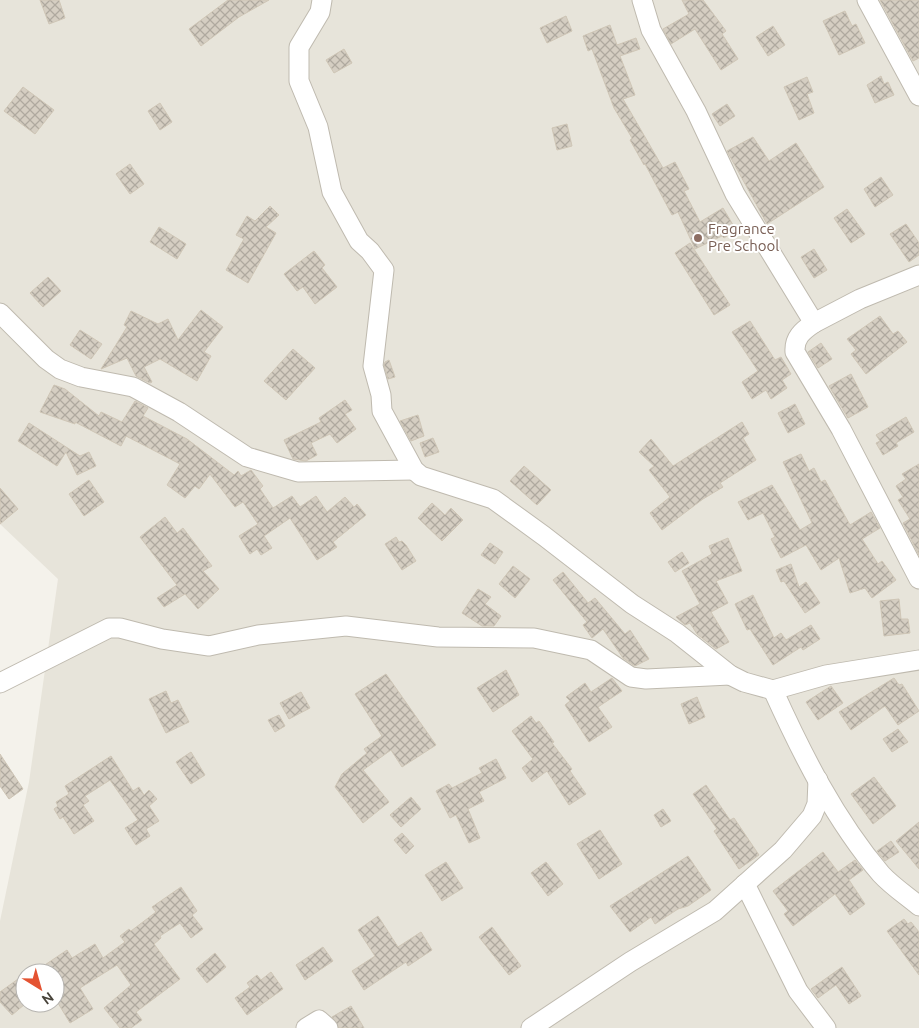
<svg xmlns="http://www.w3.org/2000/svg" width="919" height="1028" viewBox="0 0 919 1028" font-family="Ubuntu,sans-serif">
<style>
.residential{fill:#e7e4da;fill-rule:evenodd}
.building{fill:url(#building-cross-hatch);stroke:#cfc6b6}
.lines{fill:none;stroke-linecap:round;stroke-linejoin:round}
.minor-casing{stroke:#bfbaaf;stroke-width:21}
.minor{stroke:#fff;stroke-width:19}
.education-dot{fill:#8d6e63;stroke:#fff;stroke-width:2}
.labels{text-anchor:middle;stroke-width:4;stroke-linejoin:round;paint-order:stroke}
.education-label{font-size:15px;fill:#785e54;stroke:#fff;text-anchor:start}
</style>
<defs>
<pattern id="building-cross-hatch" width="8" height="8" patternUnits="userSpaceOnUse" patternTransform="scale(1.25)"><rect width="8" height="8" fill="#d5cec2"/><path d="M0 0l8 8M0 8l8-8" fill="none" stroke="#afa99f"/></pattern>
</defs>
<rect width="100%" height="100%" fill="#f4f2eb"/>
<!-- residential -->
<path class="residential" d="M 0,0 L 919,0 L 919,1028 L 0,1028 L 0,921 L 29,782 L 58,579 L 0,524 ZM 25,973 L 55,973 L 55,1003 L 25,1003 Z"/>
<!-- building -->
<g class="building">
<polygon points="40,0 59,0 65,18 49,24"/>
<polygon points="228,0 269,0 239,17 201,46 189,29"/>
<polygon points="682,0 703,0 726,31 722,34 738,59 721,70 695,29 671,44 663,29 689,14"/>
<polygon points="880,0 919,0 919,58 913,61"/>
<polygon points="845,11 852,26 856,24 865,43 839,55 823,21"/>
<polygon points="566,16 572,31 547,43 540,28"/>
<polygon points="610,25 617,45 636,38 640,49 620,56 635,95 623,99 663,168 675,162 689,189 684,191 700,222 723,208 736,230 724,238 722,236 695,249 678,212 672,215 645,164 644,165 630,140 632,138 614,108 592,49 588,51 583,36"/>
<polygon points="773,26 785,45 768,56 756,37"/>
<polygon points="344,49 352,63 334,73 326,60"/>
<polygon points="881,76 884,84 888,82 894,95 875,103 867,85"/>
<polygon points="807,77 813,92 807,94 814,113 799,120 784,87"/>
<polygon points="23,87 54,110 35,134 4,111"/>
<polygon points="160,103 172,122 160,130 148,111"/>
<polygon points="727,104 735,116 720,126 712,114"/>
<polygon points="567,124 572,146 557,150 552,128"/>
<polygon points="753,137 769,161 796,143 824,187 767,224 727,151"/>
<polygon points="130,164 144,184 130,194 116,174"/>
<polygon points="881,177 893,195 875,207 864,189"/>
<polygon points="270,206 279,215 266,227 276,233 248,283 226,270 244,239 236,235 247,216 255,221"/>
<polygon points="847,209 865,234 851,243 834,218"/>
<polygon points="906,224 919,243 919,255 909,262 890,234"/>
<polygon points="159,227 186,244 177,259 150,242"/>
<polygon points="690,243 730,305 714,315 675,253"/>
<polygon points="814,249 827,270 814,278 801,257"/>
<polygon points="314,251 325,265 322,268 337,287 315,304 303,287 297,291 284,274"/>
<polygon points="48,277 61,291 43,307 30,293"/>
<polygon points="201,310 223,327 204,352 211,356 197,381 160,359 144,367 152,382 150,383 136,376 127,358 101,369 127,327 124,325 131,311 158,324 168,319 178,340"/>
<polygon points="880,316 893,334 898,331 907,342 866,374 851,354 856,350 847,339"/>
<polygon points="750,321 775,360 781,357 791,374 782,380 787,388 771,399 766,390 752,399 742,382 758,371 732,332"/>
<polygon points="80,330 102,344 91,359 70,345"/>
<polygon points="821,343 832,359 818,368 808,352"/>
<polygon points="293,349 315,368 286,400 264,381"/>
<polygon points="389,360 395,377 388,379 384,365 385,362"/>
<polygon points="851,374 868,407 848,418 829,386"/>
<polygon points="54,385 65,389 99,416 101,412 122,422 135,401 148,408 143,416 187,439 234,475 238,471 241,476 251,470 263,486 260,489 273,508 292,496 300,507 316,496 327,512 345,497 354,507 357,504 366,515 333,542 337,547 317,560 290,518 264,536 272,548 261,555 257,549 250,554 239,536 258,524 243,502 235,507 210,474 199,489 195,486 185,498 167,485 180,464 126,436 121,446 75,422 75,424 40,412"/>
<polygon points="345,400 352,410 345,414 356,429 337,443 330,434 311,443 317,455 306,461 293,459 284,440 321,422 319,418"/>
<polygon points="795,404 805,424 788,433 778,413"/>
<polygon points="418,415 424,436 411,441 400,421"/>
<polygon points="906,417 914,432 896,443 898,446 883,455 876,443 880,441 876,435"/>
<polygon points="742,422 749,434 743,438 756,460 720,483 723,487 703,499 662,530 650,513 670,497 649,470 654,466 639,452 651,439 673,466"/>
<polygon points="29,423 80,456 89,452 96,466 77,475 66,452 57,466 18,441"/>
<polygon points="433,438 439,452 425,457 420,443"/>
<polygon points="801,454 809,471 814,468 821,482 825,480 850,525 871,512 880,528 862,539 878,564 882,561 896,580 872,598 865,588 850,593 839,558 821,570 806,545 781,558 771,539 775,537 763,513 748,520 738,502 772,485 800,530 812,523 783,462"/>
<polygon points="919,464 919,555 903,523 910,519 898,500 903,497 896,486 906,479 902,474"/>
<polygon points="524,466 551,490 537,505 510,481"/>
<polygon points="89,480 104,502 84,516 69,494"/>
<polygon points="0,488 18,509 0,524"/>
<polygon points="432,503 445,515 451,508 463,520 442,541 418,518"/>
<polygon points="165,517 177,533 183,528 212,566 203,571 219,589 198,609 185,594 164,607 157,598 177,585 140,537"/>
<polygon points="396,537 399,542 402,541 406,545 416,561 402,570 385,544"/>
<polygon points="728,538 742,571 716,581 728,603 711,612 729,642 716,649 697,634 690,623 685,625 676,617 700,604 682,571 712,554 709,546"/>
<polygon points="490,543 503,552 495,564 481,555"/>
<polygon points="682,552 689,563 675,572 668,562"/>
<polygon points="791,564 799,587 806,582 820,603 805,613 784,581 781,582 776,570"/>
<polygon points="513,566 530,579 515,598 499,584"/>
<polygon points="563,572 588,603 595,598 625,634 630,630 649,659 635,666 623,658 603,629 592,638 583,625 587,622 553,580"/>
<polygon points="478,589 491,597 485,604 501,616 494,626 482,626 462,613"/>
<polygon points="753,595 774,638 781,633 786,640 811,625 820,639 803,650 801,647 773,665 750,629 747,630 735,604"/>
<polygon points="899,599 901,619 908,619 910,633 884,636 880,601"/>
<polygon points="506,670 519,695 493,712 477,688"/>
<polygon points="386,674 436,745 402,767 391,750 363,770 389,802 363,823 335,787 342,774 367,753 364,749 382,736 355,694"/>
<polygon points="612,678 622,691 598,707 612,727 589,742 565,705 570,701 566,697 585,683 591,692"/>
<polygon points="894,678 899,685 902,684 919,711 898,725 885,706 851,730 839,712"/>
<polygon points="831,686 843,703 818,720 806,702"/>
<polygon points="166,691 171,703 178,700 189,722 166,733 149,699"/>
<polygon points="301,692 310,708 289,719 280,703"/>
<polygon points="697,697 705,717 689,724 681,704"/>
<polygon points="279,715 285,726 275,732 268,720"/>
<polygon points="531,716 536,723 539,721 554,742 552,743 572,769 570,771 586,794 569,805 547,771 532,782 522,768 533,759 512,731"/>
<polygon points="898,729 908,742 892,752 883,739"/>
<polygon points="191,752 205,775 191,784 176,762"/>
<polygon points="0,754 23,789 9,799 0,786"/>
<polygon points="111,756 133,791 139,787 144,795 149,790 157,799 149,806 159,821 146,829 150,836 136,845 125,828 138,820 110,780 85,796 89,801 83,805 94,821 74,834 63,817 60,819 54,809 58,806 56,802 69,794 65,786"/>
<polygon points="496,759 506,778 479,792 484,801 468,809 480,838 469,843 456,815 450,818 436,791 449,784 452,788 482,773 479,768"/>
<polygon points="874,777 896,806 873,824 851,794"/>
<polygon points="706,785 730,820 734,818 759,855 739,869 714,831 717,829 693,794"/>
<polygon points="411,797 421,809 401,827 390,815"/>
<polygon points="663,809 671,821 661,827 654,815"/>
<polygon points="919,822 919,869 896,841"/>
<polygon points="600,830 622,864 599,879 577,844"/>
<polygon points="402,833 414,846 406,854 394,840"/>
<polygon points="891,841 899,852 885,861 877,851"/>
<polygon points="823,852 838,872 855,860 863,870 849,880 865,904 850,915 835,894 793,926 784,914 788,911 773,891"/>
<polygon points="688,856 711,890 688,906 678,909 655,924 651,917 630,932 610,906"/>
<polygon points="446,862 463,888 442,901 425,875"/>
<polygon points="546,862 563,884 548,896 531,873"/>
<polygon points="181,887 197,911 192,915 203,929 191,938 180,923 160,936 161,938 154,944 180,979 136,1012 142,1020 131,1028 120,1028 104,1008 131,985 117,965 80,988 93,1009 70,1023 55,998 55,973 33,973 67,950 72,958 95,944 103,958 125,942 120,936 129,929 131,931 156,912 152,907"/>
<polygon points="378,916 398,947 421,932 432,950 408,966 406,962 364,990 352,971 375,956 358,930"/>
<polygon points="904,919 908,924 911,922 919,932 919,975 887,931"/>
<polygon points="492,927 521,966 509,975 479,937"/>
<polygon points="323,947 333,961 305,980 296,965"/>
<polygon points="215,953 226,967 207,983 196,969"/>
<polygon points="842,967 861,996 849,1004 836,985 818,998 811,989"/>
<polygon points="271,972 283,989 247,1015 235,998 250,987 247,983 257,975 261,980"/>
<polygon points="25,974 25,1004 12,1015 0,1002 0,992"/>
<polygon points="351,1006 364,1028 339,1028 332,1017"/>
</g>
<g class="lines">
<defs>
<g id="minor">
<polyline points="322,0 320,12 299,47 299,81 318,127 332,192 359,241 370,251 384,270 373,366 381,395 382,411 414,470 421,476 493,499 544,536 632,604 677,633 730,675 744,682 773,690 826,675 919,660"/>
<polyline points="642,0 651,30 696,111 735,194 814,323 860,299 919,275"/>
<polyline points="867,0 919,96"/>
<polyline points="0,313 46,359 60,369 81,377 133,387 179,412 247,457 298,472 414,470"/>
<path d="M 814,323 C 802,331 794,338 795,352 L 841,429 L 919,579"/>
<polyline points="0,683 109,628 120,628 162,639 209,646 258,635 346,626 438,637 534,638 591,650 631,677 646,679 730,675"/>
<path d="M 773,690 C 802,754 835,820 881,874 C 892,886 907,896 919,906"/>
<polyline points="745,884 798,991 826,1028"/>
<polyline points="306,1028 319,1020 328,1028"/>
<polyline points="531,1028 630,962 715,911 783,850 812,816 817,804 818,780"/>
</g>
</defs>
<!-- minor casing -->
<use href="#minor" class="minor-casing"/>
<!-- minor -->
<use href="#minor" class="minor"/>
</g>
<!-- markers -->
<circle class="education-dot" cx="698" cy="238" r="5"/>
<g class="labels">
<!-- education labels -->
<g class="education-label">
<text x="708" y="234">Fragrance<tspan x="708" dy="17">Pre School</tspan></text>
</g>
</g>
<!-- north arrow -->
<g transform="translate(40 988) rotate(143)"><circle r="24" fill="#ffffff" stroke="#b6b4b0"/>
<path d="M0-4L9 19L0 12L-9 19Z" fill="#e45332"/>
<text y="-8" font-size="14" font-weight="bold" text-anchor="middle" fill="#48433a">N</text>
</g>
</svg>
